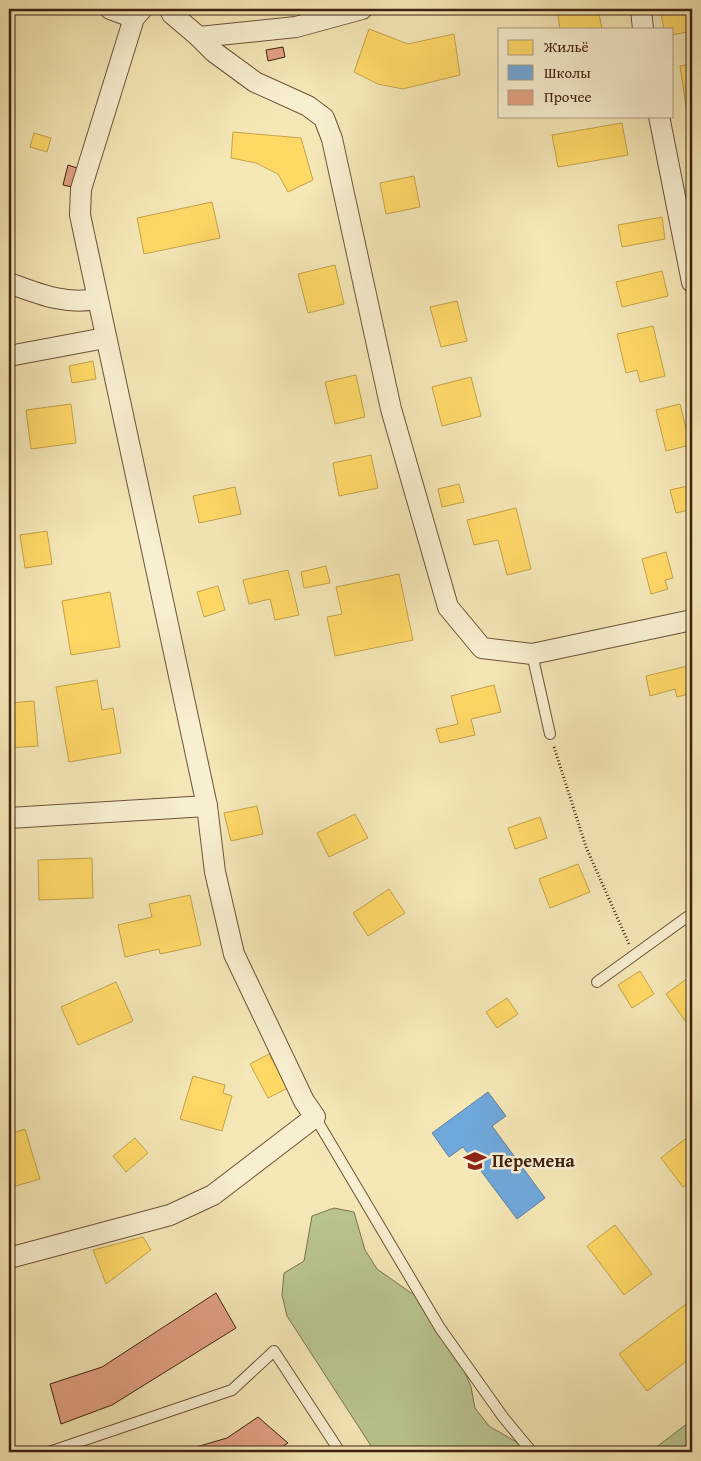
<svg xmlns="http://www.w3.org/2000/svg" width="701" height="1461" viewBox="0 0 701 1461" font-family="'Gentium Book Plus',serif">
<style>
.green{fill:#bac58f;stroke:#7c734f}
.homes{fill:#ffd966;stroke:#c5a24c}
.schools{fill:#6fa8dc;stroke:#61809e}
.building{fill:#e2a183;stroke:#3f210f}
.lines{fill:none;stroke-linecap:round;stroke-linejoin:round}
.service-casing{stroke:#6c5239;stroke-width:12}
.minor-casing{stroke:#6c5239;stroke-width:22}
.path{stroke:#3f210f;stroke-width:3;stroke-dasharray:1 2.5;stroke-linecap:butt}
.service{stroke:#f8efd0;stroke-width:10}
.minor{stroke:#f8efd0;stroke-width:20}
.labels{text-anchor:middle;stroke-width:5;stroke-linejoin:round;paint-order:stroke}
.poi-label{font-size:18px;font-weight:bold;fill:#3f210f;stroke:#f8efd0;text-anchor:start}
</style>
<rect width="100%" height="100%" fill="#f5e7b6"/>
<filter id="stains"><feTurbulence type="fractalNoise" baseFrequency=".004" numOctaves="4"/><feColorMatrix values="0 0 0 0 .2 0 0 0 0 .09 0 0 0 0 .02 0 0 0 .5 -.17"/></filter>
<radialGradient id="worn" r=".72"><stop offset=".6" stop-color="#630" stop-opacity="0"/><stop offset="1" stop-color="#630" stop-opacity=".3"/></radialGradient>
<!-- green -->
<g class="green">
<polygon points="334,1208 354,1212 365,1250 377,1269 414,1295 429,1312 463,1368 471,1387 475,1408 489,1426 525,1447 528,1452 375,1452 287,1316 282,1295 284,1273 304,1261 312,1216"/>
<polygon points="692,1420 692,1452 650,1452"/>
</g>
<!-- homes -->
<g class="homes">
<polygon points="557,9 598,9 602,29 560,29"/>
<polygon points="673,9 692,9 692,31 672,35 672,29 664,29 661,14 673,12"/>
<polygon points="369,29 408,44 454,34 460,75 403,89 378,84 354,72"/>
<polygon points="692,64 692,111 687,112 680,66"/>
<polygon points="622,123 628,155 558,167 552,135"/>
<polygon points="233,132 301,138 313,180 288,192 278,174 256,163 231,158"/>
<polygon points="34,133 51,138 47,152 30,147"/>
<polygon points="414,176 420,207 386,214 380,183"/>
<polygon points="212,202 220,238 144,254 137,218"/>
<polygon points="662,217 665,239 622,247 618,225"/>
<polygon points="335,265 344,304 308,313 298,274"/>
<polygon points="662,271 668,296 622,307 616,282"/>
<polygon points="457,301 467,341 441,347 430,307"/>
<polygon points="653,326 665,376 640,382 637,370 626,373 617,334"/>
<polygon points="93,361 96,379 72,383 69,366"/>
<polygon points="356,375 365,417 335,424 325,382"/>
<polygon points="471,377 481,416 442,426 432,387"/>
<polygon points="71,404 76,443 31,449 26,410"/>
<polygon points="680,404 690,445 666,451 656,410"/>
<polygon points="371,455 378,488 339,496 333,463"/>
<polygon points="459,484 464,502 442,507 438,489"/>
<polygon points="692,485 692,509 676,513 670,490"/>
<polygon points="235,487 241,514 199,523 193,496"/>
<polygon points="516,508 531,569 507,575 498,540 474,545 467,520"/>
<polygon points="47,531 52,564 25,568 20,535"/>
<polygon points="666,552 673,578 665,580 668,589 651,594 642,559"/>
<polygon points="326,566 330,583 304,588 301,572"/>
<polygon points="288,570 299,615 275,620 270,599 249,604 243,580"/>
<polygon points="399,574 413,640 335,656 327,617 342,614 336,587"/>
<polygon points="218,586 225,610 204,617 197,592"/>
<polygon points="110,592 120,647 71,655 62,601"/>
<polygon points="692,665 692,693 677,697 675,689 650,696 646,676"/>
<polygon points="97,680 102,710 113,708 121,753 69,762 56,687"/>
<polygon points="494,685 501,712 471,719 475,735 440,743 436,729 458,724 451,696"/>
<polygon points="34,701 38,746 9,748 9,703"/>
<polygon points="257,806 263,834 231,841 224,813"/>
<polygon points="355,814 368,838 329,857 317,833"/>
<polygon points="540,817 547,838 515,849 508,828"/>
<polygon points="92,858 93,898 39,900 38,860"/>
<polygon points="578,864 590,892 550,908 539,879"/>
<polygon points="389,889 405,913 368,936 353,913"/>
<polygon points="190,895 201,945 160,954 159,949 125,957 118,925 152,917 149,904"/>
<polygon points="640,971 654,994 632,1008 618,985"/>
<polygon points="692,975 692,1018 686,1022 666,994"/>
<polygon points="116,982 133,1021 78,1045 61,1007"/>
<polygon points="507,998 518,1014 497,1028 486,1012"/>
<polygon points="269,1054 288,1088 268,1098 250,1064"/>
<polygon points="193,1076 225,1085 223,1093 232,1096 222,1131 180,1119"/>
<polygon points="9,1129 10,1134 25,1129 40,1179 9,1188"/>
<polygon points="689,1136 692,1141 692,1180 683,1187 661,1158"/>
<polygon points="135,1138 148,1153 126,1172 113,1156"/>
<polygon points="615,1225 652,1274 624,1295 587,1246"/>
<polygon points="143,1237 151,1250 106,1284 93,1250"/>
<polygon points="686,1304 692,1313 692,1357 647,1391 619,1354"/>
</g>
<!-- schools -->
<polygon class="schools" points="488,1092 506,1116 492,1126 545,1198 517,1219 463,1147 449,1157 432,1133"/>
<!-- building -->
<g class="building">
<polygon points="283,47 285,57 268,61 266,50"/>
<polygon points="68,165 77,168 72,187 63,185"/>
<polygon points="216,1293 236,1328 112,1405 61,1424 50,1384 102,1367"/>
<polygon points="258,1417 288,1443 274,1452 179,1452 227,1438"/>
</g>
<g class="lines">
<defs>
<g id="service">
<polyline points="532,654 550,734"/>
<polyline points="597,982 687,917 692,916"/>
<polyline points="315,1117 440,1328 503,1417 532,1452"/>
<polyline points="49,1452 232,1390 274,1351 340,1452"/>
</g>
<g id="minor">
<polyline points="110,9 134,18"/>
<polyline points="170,9 172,14 199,37 296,27 362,9"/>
<polyline points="641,9 643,29"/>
<polyline points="199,37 214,52 255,82 308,106 324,118 332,139 391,409 448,607 482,648 532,654 692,620"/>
<polyline points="659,116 692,282"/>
<path d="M 9,283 C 39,294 65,305 97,299"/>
<polyline points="9,356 105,338"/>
<polyline points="9,818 207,806"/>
<polyline points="9,1258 170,1215 213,1195 315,1117 304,1101 234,954 215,872 207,806 80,215 81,189 134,18 142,9"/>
</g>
</defs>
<!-- service casing -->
<use href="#service" class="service-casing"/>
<!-- minor casing -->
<use href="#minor" class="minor-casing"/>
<!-- path -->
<polyline class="path" points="554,747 586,847 629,944"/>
<!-- service -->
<use href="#service" class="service"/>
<!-- minor -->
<use href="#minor" class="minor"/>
</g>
<!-- icons -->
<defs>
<symbol id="school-bare" viewBox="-9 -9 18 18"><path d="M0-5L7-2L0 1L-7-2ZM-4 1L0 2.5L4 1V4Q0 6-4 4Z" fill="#8f2418" stroke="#f8efd0" stroke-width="2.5" paint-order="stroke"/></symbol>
</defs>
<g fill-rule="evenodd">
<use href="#school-bare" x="459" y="1145" width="32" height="32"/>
</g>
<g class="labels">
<!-- poi labels -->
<g class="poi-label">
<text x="492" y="1167">Перемена</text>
</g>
</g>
<!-- margin -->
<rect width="701" height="1461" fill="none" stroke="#f5e7b6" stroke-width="30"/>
<rect x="10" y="10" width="681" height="1441" fill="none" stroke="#3f210f" stroke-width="2.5"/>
<rect x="15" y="15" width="671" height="1431" fill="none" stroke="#3f210f"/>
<!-- legend -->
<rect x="498" y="28" width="175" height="90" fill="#f8efd0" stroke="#ae9d83"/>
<rect x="508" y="40" width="25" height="15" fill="#ffd966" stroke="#ae9d83"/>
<text x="544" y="52" font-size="15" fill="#3f210f">Жильё</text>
<rect x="508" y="65" width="25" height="15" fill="#6fa8dc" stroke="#ae9d83"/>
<text x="544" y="78" font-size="15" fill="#3f210f">Школы</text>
<rect x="508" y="90" width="25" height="15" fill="#e2a183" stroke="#ae9d83"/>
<text x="544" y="102" font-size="15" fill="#3f210f">Прочее</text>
<rect width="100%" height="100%" filter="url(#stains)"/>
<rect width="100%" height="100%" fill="url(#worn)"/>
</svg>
